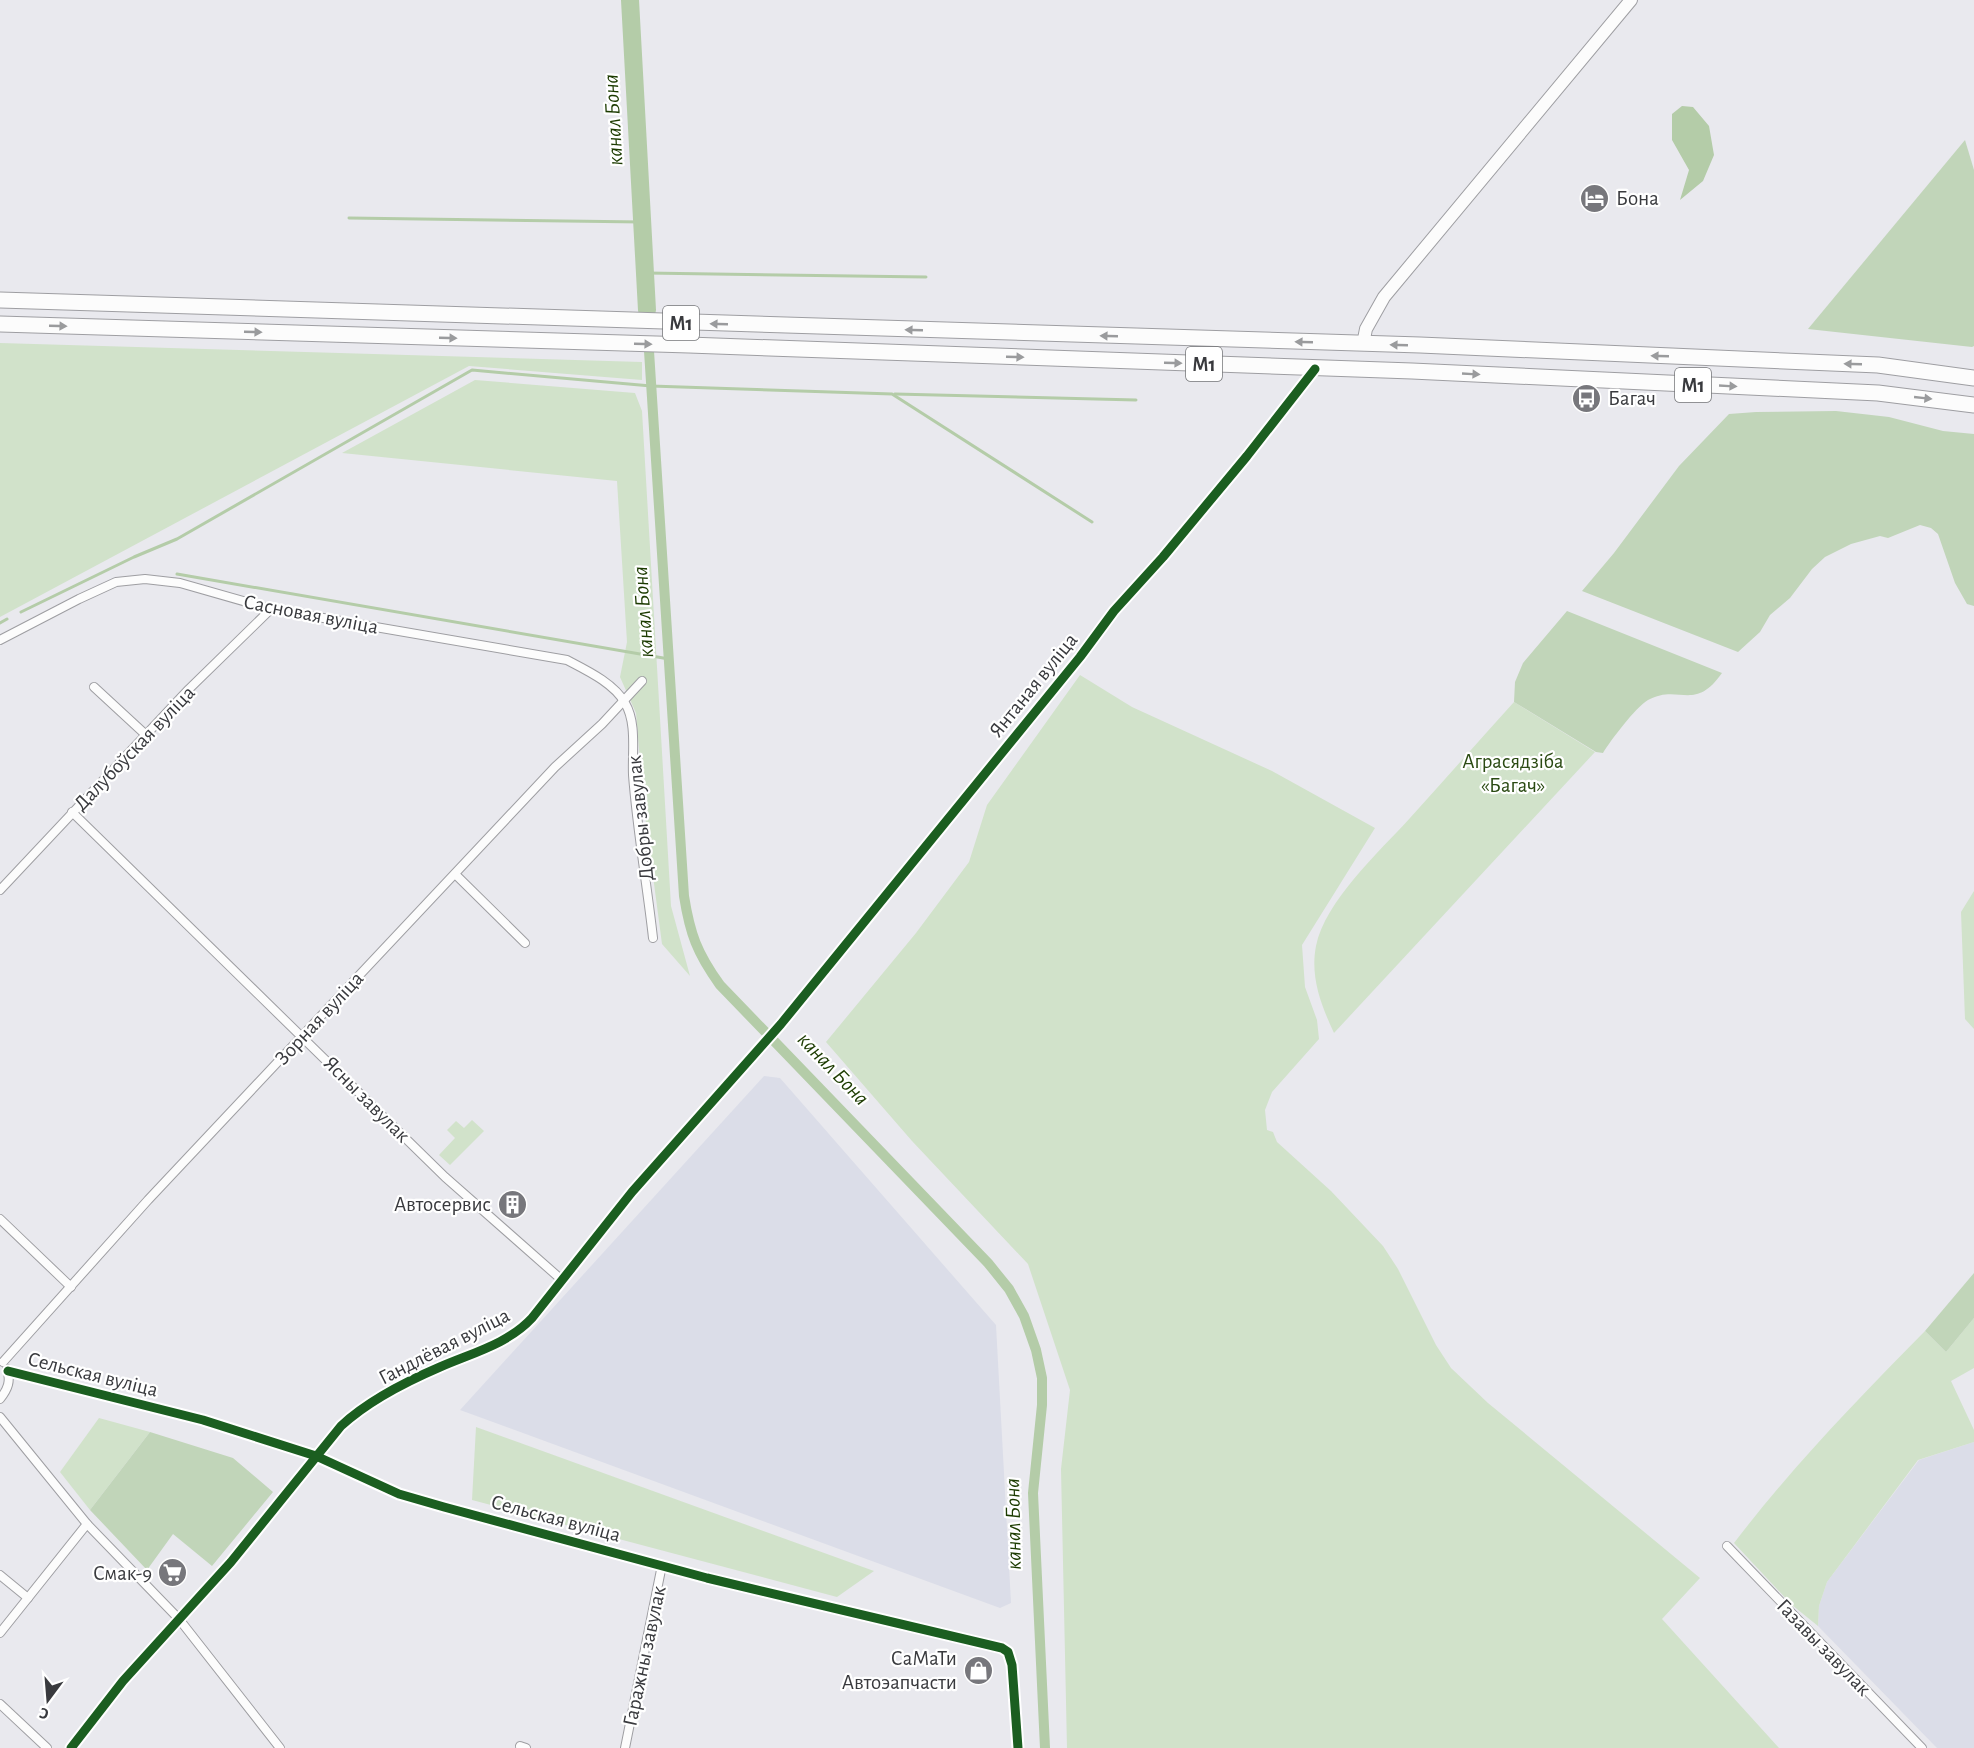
<svg xmlns="http://www.w3.org/2000/svg" width="1974" height="1748" viewBox="0 0 1974 1748" font-family="'Alegreya Sans',sans-serif">
<style>
.built{fill:#dbdde8}
.green{fill:#d1e2ca}
.forest{fill:#c1d5b9}
.water{fill:#b4cca8}
.lines{fill:none;stroke-linecap:round;stroke-linejoin:round}
.stream{stroke:#b4cca8;stroke-width:3}
.canal{stroke:#b4cca8;stroke-width:10}
.river{stroke:#b4cca8;stroke-width:18}
.street-casing{stroke:#9e9ea2;stroke-width:10}
.secondary-casing{stroke:#9e9ea2;stroke-width:14}
.highway-casing{stroke:#9e9ea2;stroke-width:17}
.street{stroke:#fcfcfc;stroke-width:8}
.secondary{stroke:#fcfcfc;stroke-width:12}
.highway{stroke:#fcfcfc;stroke-width:15}
.cycleway-casing{stroke:#fff;stroke-width:13}
.cycleway{stroke:#1b5e20;stroke-width:9}
.oneway{fill:#9a9b9d}
.labels{text-anchor:middle;stroke-width:4.5;stroke-linejoin:round;paint-order:stroke}
.shield{fill:#fff;stroke:#747578;stroke-width:1.5}
.shield-label{font-size:20px;font-weight:bold;fill:#393a3e}
.poi-label{font-size:21px;fill:#393a3e;stroke:#fff;text-anchor:end}
.street-label{font-size:21px;fill:#393a3e;stroke:#fff}
.park-label{font-size:21px;fill:#2a4a12;stroke:#fff}
.water-label{font-size:22px;font-style:italic;fill:#1c3b01;stroke:#fff}
</style>
<rect width="100%" height="100%" fill="#e9e9ee"/>
<!-- built -->
<g class="built">
<polygon points="764,1076 780,1078 996,1325 1011,1603 1000,1608 460,1410"/>
<polygon points="1974,1442 1974,1748 1937,1748 1818,1626 1819,1606 1827,1582 1919,1460"/>
</g>
<!-- green -->
<g class="green">
<polygon points="0,343 642,362 642,380 469,366 0,617"/>
<polygon points="475,380 635,393 642,411 671,906 690,976 662,944 644,808 636,713 620,677 627,642 617,481 342,453"/>
<polygon points="1080,675 1132,707 1272,771 1375,828 1302,945 1305,987 1317,1020 1319,1039 1272,1092 1265,1110 1267,1130 1273,1132 1277,1142 1331,1191 1383,1246 1398,1269 1436,1345 1451,1368 1488,1403 1700,1578 1662,1619 1779,1748 1067,1748 1061,1469 1070,1390 1028,1264 912,1141 826,1042 916,933 969,862 987,805"/>
<path d="M 1514,702 L 1595,752 L 1334,1033 C 1321,1005 1310,977 1316,946 C 1325,901 1380,851 1410,818 C 1445,779 1479,741 1514,702 Z"/>
<polygon points="1974,891 1974,1029 1965,1019 1961,912"/>
<polygon points="472,1120 484,1131 450,1165 439,1155 455,1138 447,1130 456,1121 464,1128"/>
<path d="M 1974,1318 L 1974,1368 L 1951,1381 L 1974,1430 L 1974,1442 L 1918,1460 L 1827,1582 L 1819,1606 L 1818,1626 L 1792,1605 L 1734,1543 C 1792,1467 1858,1399 1925,1331 L 1946,1352 Z"/>
<polygon points="99,1418 150,1432 90,1510 60,1472"/>
<polygon points="476,1427 874,1571 837,1597 472,1500"/>
</g>
<!-- forest -->
<g class="forest">
<polygon points="1965,140 1974,170 1974,346 1972,347 1808,329"/>
<polygon points="1836,411 1889,417 1943,431 1974,434 1974,606 1967,604 1955,583 1938,534 1931,528 1920,525 1888,538 1880,536 1851,544 1825,557 1812,569 1790,598 1770,615 1760,632 1738,652 1582,591 1614,553 1679,466 1729,414 1756,412"/>
<path d="M 1567,611 L 1722,673 C 1694,713 1679,683 1648,700 C 1635,708 1611,740 1603,753 L 1596,752 L 1514,702 L 1515,682 L 1523,663 Z"/>
<polygon points="1974,1273 1974,1318 1946,1352 1925,1331"/>
<polygon points="150,1432 233,1458 273,1492 212,1566 173,1534 147,1570 90,1510"/>
</g>
<!-- water -->
<polygon class="water" points="1682,106 1693,107 1709,126 1714,155 1703,181 1680,200 1689,170 1672,140 1672,114"/>
<g class="lines">
<!-- stream -->
<g class="stream">
<polyline points="349,218 642,222"/>
<polyline points="646,273 926,277"/>
<polyline points="895,394 1136,400"/>
<polyline points="177,574 669,659"/>
<polyline points="21,612 134,557 177,539 472,370 651,386 892,394 1092,522"/>
<polyline points="0,623 7,619"/>
</g>
<!-- canal -->
<path class="canal" d="M 649,351 L 684,896 C 690,934 697,953 720,985 L 988,1263 L 1009,1289 L 1024,1316 L 1036,1350 L 1042,1378 L 1042,1405 L 1033,1493 L 1045,1748"/>
<!-- river -->
<polyline class="river" points="630,0 647,310"/>
<defs>
<g id="street">
<path d="M 0,640 L 79,599 L 116,582 L 145,579 L 180,583 L 271,609 L 567,660 C 586,670 614,683 625,703 C 637,723 632,752 633,775 C 637,829 647,884 653,938"/>
<polyline points="94,687 146,735"/>
<polyline points="72,812 445,1177 563,1281"/>
<polyline points="455,874 525,943"/>
<polyline points="0,890 189,689 271,609"/>
<polyline points="0,1219 71,1287"/>
<polyline points="3,1362 148,1200 555,767 602,724 642,681"/>
<polyline points="8,1371 203,1420 316,1456 399,1494 444,1507 707,1578 1002,1648 1008,1652 1012,1665 1018,1748"/>
<path d="M 0,1399 C 8,1389 11,1381 7,1369"/>
<polyline points="0,1417 87,1524 179,1619 280,1748"/>
<polyline points="1727,1546 1922,1748"/>
<polyline points="0,1575 28,1598"/>
<polyline points="0,1633 87,1524"/>
<polyline points="0,1704 47,1748"/>
<polyline points="520,1746 526,1748"/>
<path d="M 71,1748 L 123,1681 L 231,1562 L 341,1426 C 369,1400 405,1382 440,1367 C 472,1353 508,1344 532,1318 L 632,1192 L 781,1024 L 1080,657 L 1114,611 L 1163,557 L 1247,456 L 1315,369"/>
<polyline points="625,1748 662,1565"/>
</g>
<polyline id="secondary" points="1363,344 1366,329 1384,297 1631,0"/>
<g id="highway">
<polyline points="0,300 1420,345 1878,365 1974,378"/>
<polyline points="0,324 689,345 1412,371 1878,393 1974,405"/>
</g>
</defs>
<!-- street casing -->
<use href="#street" class="street-casing"/>
<!-- secondary casing -->
<use href="#secondary" class="secondary-casing"/>
<!-- highway casing -->
<use href="#highway" class="highway-casing"/>
<!-- street -->
<use href="#street" class="street"/>
<!-- secondary -->
<use href="#secondary" class="secondary"/>
<!-- highway -->
<use href="#highway" class="highway"/>
<defs>
<g id="cycleway">
<polyline points="8,1371 203,1420 316,1456 399,1494 444,1507 707,1578 1002,1648 1008,1652 1012,1665 1018,1748"/>
<path d="M 71,1748 L 123,1681 L 231,1562 L 341,1426 C 369,1400 405,1382 440,1367 C 472,1353 508,1344 532,1318 L 632,1192 L 781,1024 L 1080,657 L 1114,611 L 1163,557 L 1247,456 L 1315,369"/>
</g>
</defs>
<!-- cycleway casing -->
<use href="#cycleway" class="cycleway-casing"/>
<!-- cycleway -->
<use href="#cycleway" class="cycleway"/>
</g>
<!-- one-way arrows -->
<defs><path id="oneway-solid" d="M-6-.8H1V-3.2L6.5 0L1 3.2V.8H-6Z" transform="scale(1.5)"/></defs>
<g class="oneway">
<use href="#oneway-solid" transform="translate(719 324) rotate(-178)"/>
<use href="#oneway-solid" transform="translate(58 326) rotate(2)"/>
<use href="#oneway-solid" transform="translate(914 330) rotate(-178)"/>
<use href="#oneway-solid" transform="translate(253 332) rotate(2)"/>
<use href="#oneway-solid" transform="translate(1109 336) rotate(-178)"/>
<use href="#oneway-solid" transform="translate(448 338) rotate(2)"/>
<use href="#oneway-solid" transform="translate(1304 342) rotate(-178)"/>
<use href="#oneway-solid" transform="translate(643 344) rotate(2)"/>
<use href="#oneway-solid" transform="translate(1399 345) rotate(-178)"/>
<use href="#oneway-solid" transform="translate(1660 356) rotate(-178)"/>
<use href="#oneway-solid" transform="translate(1015 357) rotate(2)"/>
<use href="#oneway-solid" transform="translate(1173 363) rotate(2)"/>
<use href="#oneway-solid" transform="translate(1853 364) rotate(-178)"/>
<use href="#oneway-solid" transform="translate(1471 374) rotate(3)"/>
<use href="#oneway-solid" transform="translate(1728 386) rotate(3)"/>
<use href="#oneway-solid" transform="translate(1923 398) rotate(6)"/>
</g>
<!-- icons -->
<defs>
<symbol id="hotel-disc" viewBox="-11 -11 22 22"><circle r="9.5" fill="#77777c" stroke="#fff"/><path d="M-6-4.5h1.5V1H6V5H4.5V3h-9V5H-6ZM-4 0a1.8 1.8 0 1 1 3.6 0ZM.5 0V-2.5h3Q6-2.5 6 0Z" fill="#fff"/></symbol>
<symbol id="bus-disc" viewBox="-11 -11 22 22"><circle r="9.5" fill="#77777c" stroke="#fff"/><path d="M-5-6H5V4H4V6H2V4H-2V6H-4V4H-5ZM-3.5-4V0h7V-4ZM-3.5 1.2v1.5H-2V1.2ZM2 1.2v1.5H3.5V1.2Z" fill="#fff"/></symbol>
<symbol id="building-disc" viewBox="-11 -11 22 22"><circle r="9.5" fill="#77777c" stroke="#fff"/><path d="M-4-6H4V6H1V3H-1V6H-4ZM-2.5-4.3h1.7v1.8h-1.7ZM.8-4.3h1.7v1.8H.8ZM-2.5-1h1.7V.8h-1.7ZM.8-1h1.7V.8H.8Z" fill="#fff"/></symbol>
<symbol id="supermarket-disc" viewBox="-11 -11 22 22"><circle r="9.5" fill="#77777c" stroke="#fff"/><path d="M-6-5.5h2.5l.6 2H6L4.5 2H-2.5L-4.4-4H-6ZM-1.5 3.2a1.3 1.3 0 1 0 .1 0ZM3 3.2a1.3 1.3 0 1 0 .1 0Z" fill="#fff"/></symbol>
<symbol id="shop-disc" viewBox="-11 -11 22 22"><circle r="9.5" fill="#77777c" stroke="#fff"/><path d="M-5-2.5h2.3a2.7 3.5 0 0 1 5.4 0H5L5.5 6h-11ZM-1.5-2.5h3a1.5 2.3 0 0 0-3 0Z" fill="#fff"/></symbol>
</defs>
<g fill-rule="evenodd">
<use href="#hotel-disc" x="1578" y="182" width="33" height="33"/>
<use href="#bus-disc" x="1570" y="382" width="33" height="33"/>
<use href="#building-disc" x="496" y="1188" width="33" height="33"/>
<use href="#supermarket-disc" x="156" y="1556" width="33" height="33"/>
<use href="#shop-disc" x="962" y="1654" width="33" height="33"/>
</g>
<g class="labels">
<!-- shield labels -->
<g class="shield">
<rect x="663" y="306" width="36" height="34" rx="4.5"/>
<rect x="1186" y="347" width="36" height="34" rx="4.5"/>
<rect x="1675" y="368" width="36" height="34" rx="4.5"/>
</g>
<g class="shield-label">
<text x="681" y="330">М1</text>
<text x="1204" y="371">М1</text>
<text x="1693" y="392">М1</text>
</g>
<!-- poi labels -->
<g class="poi-label">
<text x="1616" y="205" text-anchor="start">Бона</text>
<text x="1608" y="405" text-anchor="start">Багач</text>
<text x="491" y="1211">Автосервис</text>
<text x="152" y="1580">Смак-9</text>
<text x="957" y="1665">СаМаТи<tspan x="957" dy="24">Автоэапчасти</tspan></text>
</g>
<!-- street labels -->
<g class="street-label">
<text transform="translate(311 614) rotate(11)" y="7">Сасновая вуліца</text>
<text transform="translate(1033 685) rotate(-51)" y="7">Янтаная вуліца</text>
<text transform="translate(134 748) rotate(-46)" y="7">Далубоўская вуліца</text>
<text transform="translate(640 818) rotate(-96)" y="7">Добры завулак</text>
<text transform="translate(319 1018) rotate(-47)" y="7">Зорная вуліца</text>
<text transform="translate(367 1099) rotate(45)" y="7">Ясны завулак</text>
<text transform="translate(444 1346) rotate(-27)" y="7">Гандлёвая вуліца</text>
<text transform="translate(93 1374) rotate(14)" y="7">Сельская вуліца</text>
<text transform="translate(556 1518) rotate(15)" y="7">Сельская вуліца</text>
<text transform="translate(1824 1647) rotate(46)" y="7">Газавы завулак</text>
<text transform="translate(644 1656) rotate(-78)" y="7">Гаражны завулак</text>
</g>
<!-- park labels -->
<g class="park-label">
<text x="1513" y="768">Аграсядзіба<tspan x="1513" dy="24">«Багач»</tspan></text>
</g>
<!-- water labels -->
<g class="water-label">
<text transform="translate(612 120) rotate(-93)" y="8">канал Бона</text>
<text transform="translate(642 612) rotate(-94)" y="8">канал Бона</text>
<text transform="translate(834 1068) rotate(46)" y="8">канал Бона</text>
<text transform="translate(1012 1524) rotate(-91)" y="8">канал Бона</text>
</g>
</g>
<!-- north arrow -->
<g transform="translate(48 1700) rotate(196)" stroke="#ffffff" stroke-width="4.5" paint-order="stroke">
<path d="M0-4.5L10 22L0 15L-10 22Z" fill="#393a3e"/>
<text y="-9" font-size="16" font-weight="bold" text-anchor="middle" fill="#393a3e">С</text>
</g>
</svg>
